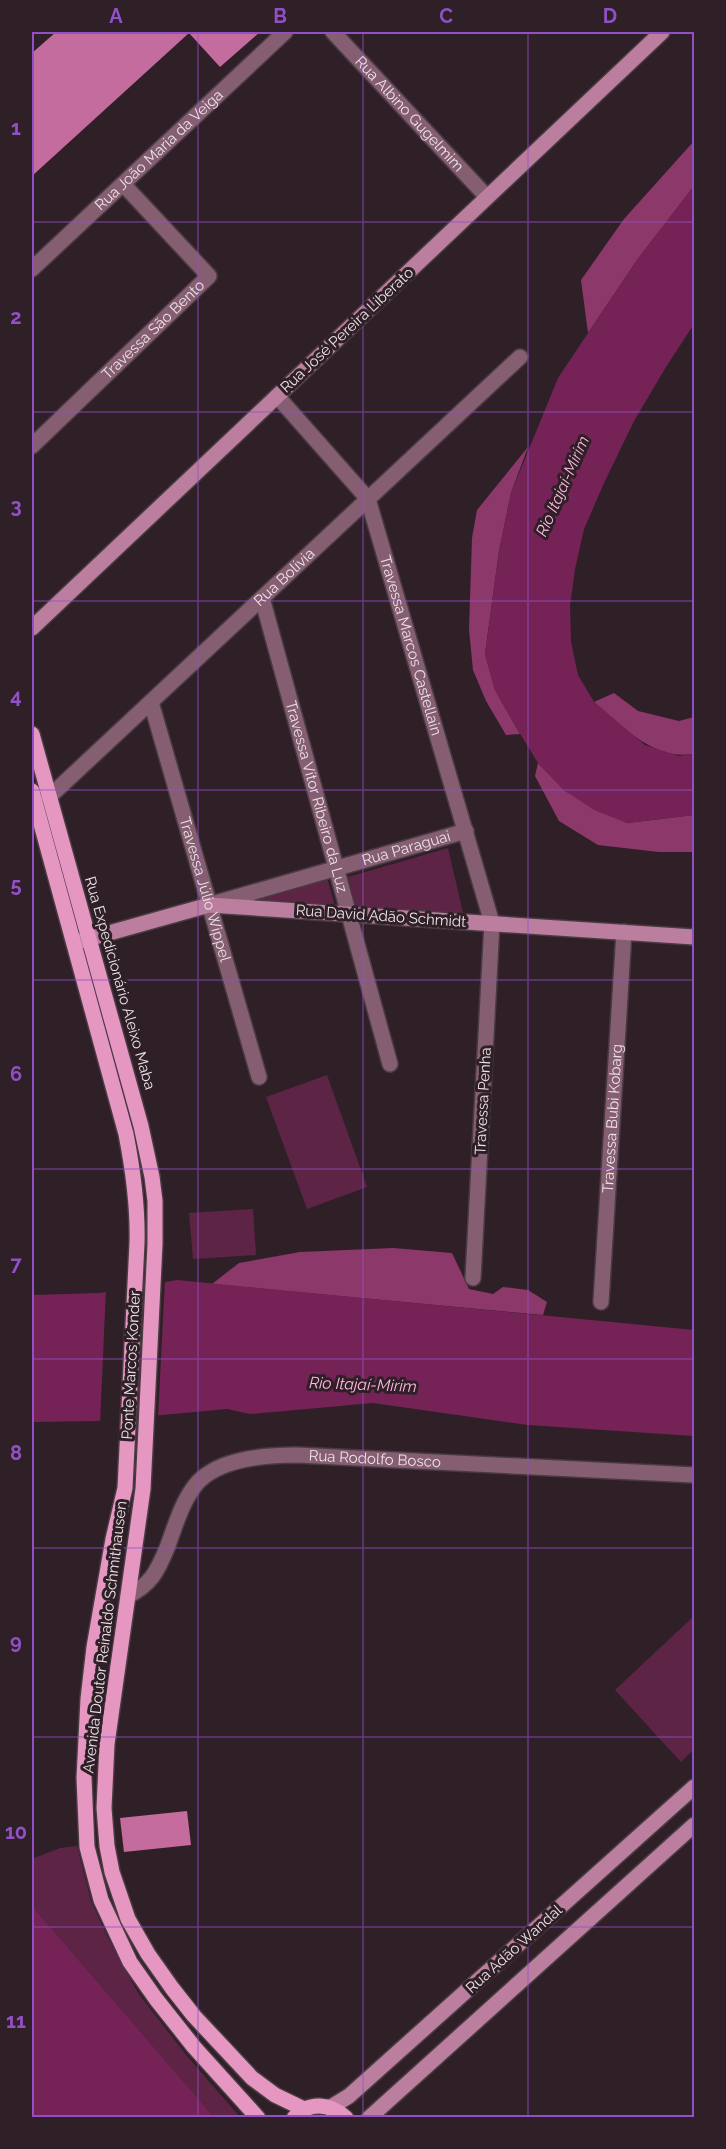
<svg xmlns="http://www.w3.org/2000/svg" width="726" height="2149" viewBox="0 0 726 2149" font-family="Raleway,sans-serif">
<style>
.green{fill:#5d2446}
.forest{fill:#8c386a}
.water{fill:#752356}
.pier{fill:#2f2028}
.building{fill:#c56c9e}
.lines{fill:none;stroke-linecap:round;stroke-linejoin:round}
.minor-casing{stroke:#4a3b43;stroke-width:18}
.secondary-casing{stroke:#4a3b43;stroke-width:18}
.primary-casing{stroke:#4a3b43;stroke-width:18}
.minor{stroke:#855e72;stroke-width:15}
.secondary{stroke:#bb7e9f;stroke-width:15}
.primary{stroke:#e596c1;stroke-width:15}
.grid{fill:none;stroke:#9250c7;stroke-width:1.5;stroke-opacity:0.55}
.labels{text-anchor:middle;stroke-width:6;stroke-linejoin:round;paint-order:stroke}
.street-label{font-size:15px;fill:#ede2e7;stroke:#2f2028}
.water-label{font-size:16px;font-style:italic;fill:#ffb7dd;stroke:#2f2028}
.neatline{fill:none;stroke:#9250c7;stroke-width:2}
.grid-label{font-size:20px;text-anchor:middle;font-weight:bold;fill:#9250c7}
</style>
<rect width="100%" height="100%" fill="#2f2028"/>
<!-- green -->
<g class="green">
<polygon points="448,848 463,913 355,908 348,877"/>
<polygon points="327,878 335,906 248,901"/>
<polygon points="327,1075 367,1187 307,1209 266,1097"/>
<polygon points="253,1209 256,1255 193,1259 189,1213"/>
<polygon points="694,1616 694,1749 681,1762 615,1690"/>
<polygon points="77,1846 91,1901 107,1936 138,1993 187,2056 240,2117 214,2117 32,1906 32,1859 60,1848"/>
</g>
<!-- forest -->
<g class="forest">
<polygon points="694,141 694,186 637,260 588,333 581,280 624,219"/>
<polygon points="528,447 511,493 499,551 485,654 495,690 520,734 506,735 486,701 473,670 469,630 472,538 477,510"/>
<path d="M 614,693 L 638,711 L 679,721 L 694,717 L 694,754 C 652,760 624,727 594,702 Z"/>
<polygon points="538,763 565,791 627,823 694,815 694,852 659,852 598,845 559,821 535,776"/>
<polygon points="393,1248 452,1253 469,1289 493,1294 503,1287 528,1290 547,1302 543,1315 212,1284 239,1263 300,1252"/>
</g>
<!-- water -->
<g class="water">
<polygon points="694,186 694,324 666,367 634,421 604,483 584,529 575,569 570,606 571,642 578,675 594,702 645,745 679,756 694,754 694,815 627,823 594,810 565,791 538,763 516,727 495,690 485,654 499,551 511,493 558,378 637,260"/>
<polygon points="177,1280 694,1330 694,1436 528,1425 373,1403 250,1414 227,1409 97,1421 32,1422 32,1295 100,1293"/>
<polygon points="32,1906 214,2117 32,2117"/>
</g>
<!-- pier -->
<polygon class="pier" points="165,1279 158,1418 100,1424 106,1288"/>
<!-- building -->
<g class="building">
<polygon points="56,32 260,32 220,67 189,33 32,176 32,53"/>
<polygon points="187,1811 191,1845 124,1852 120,1818"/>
</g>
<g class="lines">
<defs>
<g id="minor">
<path id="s1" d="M 333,32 L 487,197"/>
<path id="s2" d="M 32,269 L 285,32"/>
<path id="s3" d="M 277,396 L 368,499 L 492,923 L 473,1278"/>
<path id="s4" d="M 32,446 L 209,276 L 123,184"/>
<path id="s5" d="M 262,598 L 390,1064"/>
<path id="s6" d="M 151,702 L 259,1077"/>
<path id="s7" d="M 49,797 L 520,357"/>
<path id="s8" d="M 212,904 L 466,831"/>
<path id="s9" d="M 601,1302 L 624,932"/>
<path id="s10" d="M 128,1596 C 151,1584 157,1572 167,1548 C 175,1527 182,1500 198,1482 C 221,1458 265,1455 297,1455 L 694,1475"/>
</g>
<g id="secondary">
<polyline points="32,628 662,32"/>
<polyline points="77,942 209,905 694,937"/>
<polyline points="331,2107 349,2096 694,1787"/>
<polyline points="369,2118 694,1825"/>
</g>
<g id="primary">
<polyline points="32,734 141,1126 152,1177 155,1201 155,1244 143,1489 107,1744 104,1808 107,1846 112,1872 128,1919 148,1954 172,1988 194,2016 252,2078 275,2095 304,2109"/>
<path d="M 32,791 L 126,1134 C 133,1170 138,1206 137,1243 L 125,1488 L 113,1539 L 94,1647 L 88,1699 L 84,1778 L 87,1847 L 101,1900 L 130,1962 L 156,1999 L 194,2047 L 258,2118"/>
<path d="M 294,2118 C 309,2101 330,2103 346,2118"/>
</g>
</defs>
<!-- minor casing -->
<use href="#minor" class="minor-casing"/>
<!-- secondary casing -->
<use href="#secondary" class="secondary-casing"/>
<!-- primary casing -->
<use href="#primary" class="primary-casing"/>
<!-- minor -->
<use href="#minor" class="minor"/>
<!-- secondary -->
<use href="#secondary" class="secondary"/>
<!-- primary -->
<use href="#primary" class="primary"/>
</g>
<!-- grid -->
<path class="grid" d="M 198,32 L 198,2118M 363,32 L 363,2118M 528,32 L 528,2118M 32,222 L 694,222M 32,412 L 694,412M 32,601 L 694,601M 32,790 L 694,790M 32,980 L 694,980M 32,1169 L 694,1169M 32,1359 L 694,1359M 32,1548 L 694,1548M 32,1737 L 694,1737M 32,1927 L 694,1927"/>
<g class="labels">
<!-- street labels -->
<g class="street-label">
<text dy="5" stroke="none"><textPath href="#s1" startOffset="112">Rua Albino Gugelmim</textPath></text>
<text dy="5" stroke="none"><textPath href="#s2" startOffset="174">Rua João Maria da Veiga</textPath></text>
<text dy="5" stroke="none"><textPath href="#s4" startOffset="168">Travessa São Bento</textPath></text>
<text transform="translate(347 330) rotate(-43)" y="5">Rua José Pereira Liberato</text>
<text dy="5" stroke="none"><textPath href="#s7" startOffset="322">Rua Bolívia</textPath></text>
<text dy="5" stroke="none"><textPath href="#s3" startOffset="290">Travessa Marcos Castellain</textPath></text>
<text dy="5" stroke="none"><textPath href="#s5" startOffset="206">Travessa Vítor Ribeiro da Luz</textPath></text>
<text dy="5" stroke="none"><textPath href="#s8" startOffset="202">Rua Paraguai</textPath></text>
<text dy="5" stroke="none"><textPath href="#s6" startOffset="195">Travessa Júlio Wippel</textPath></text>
<text transform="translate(381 916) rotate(4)" y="5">Rua David Adão Schmidt</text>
<text transform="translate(120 983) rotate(74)" y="5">Rua Expedicionário Aleixo Maba</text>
<text transform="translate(483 1101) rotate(-87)" y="5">Travessa Penha</text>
<text dy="5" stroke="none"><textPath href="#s9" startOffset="184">Travessa Bubi Kobarg</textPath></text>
<text transform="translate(131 1365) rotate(-87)" y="5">Ponte Marcos Konder</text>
<text dy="5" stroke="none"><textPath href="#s10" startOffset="320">Rua Rodolfo Bosco</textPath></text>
<text transform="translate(105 1637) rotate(-83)" y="5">Avenida Doutor Reinaldo Schmithausen</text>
<text transform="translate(514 1949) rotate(-42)" y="5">Rua Adão Wandal</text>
</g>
<!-- water labels -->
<g class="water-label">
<text transform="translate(562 486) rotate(-66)" y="6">Rio Itajaí-Mirim</text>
<text transform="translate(363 1384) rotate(2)" y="6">Rio Itajaí-Mirim</text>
</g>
</g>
<!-- border -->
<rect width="726" height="2149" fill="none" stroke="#2f2028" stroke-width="66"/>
<rect x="33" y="33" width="660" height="2083" class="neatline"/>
<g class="grid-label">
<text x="116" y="23">A</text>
<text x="280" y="23">B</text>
<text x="446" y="23">C</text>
<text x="610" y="23">D</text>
<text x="16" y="135">1</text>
<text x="16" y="324">2</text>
<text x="16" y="513">3</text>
<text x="16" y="703">4</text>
<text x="16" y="892">5</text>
<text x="16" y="1081">6</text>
<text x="16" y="1271">7</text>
<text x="16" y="1460">8</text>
<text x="16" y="1649">9</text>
<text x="16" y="1839">10</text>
<text x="16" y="2028">11</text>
</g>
</svg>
